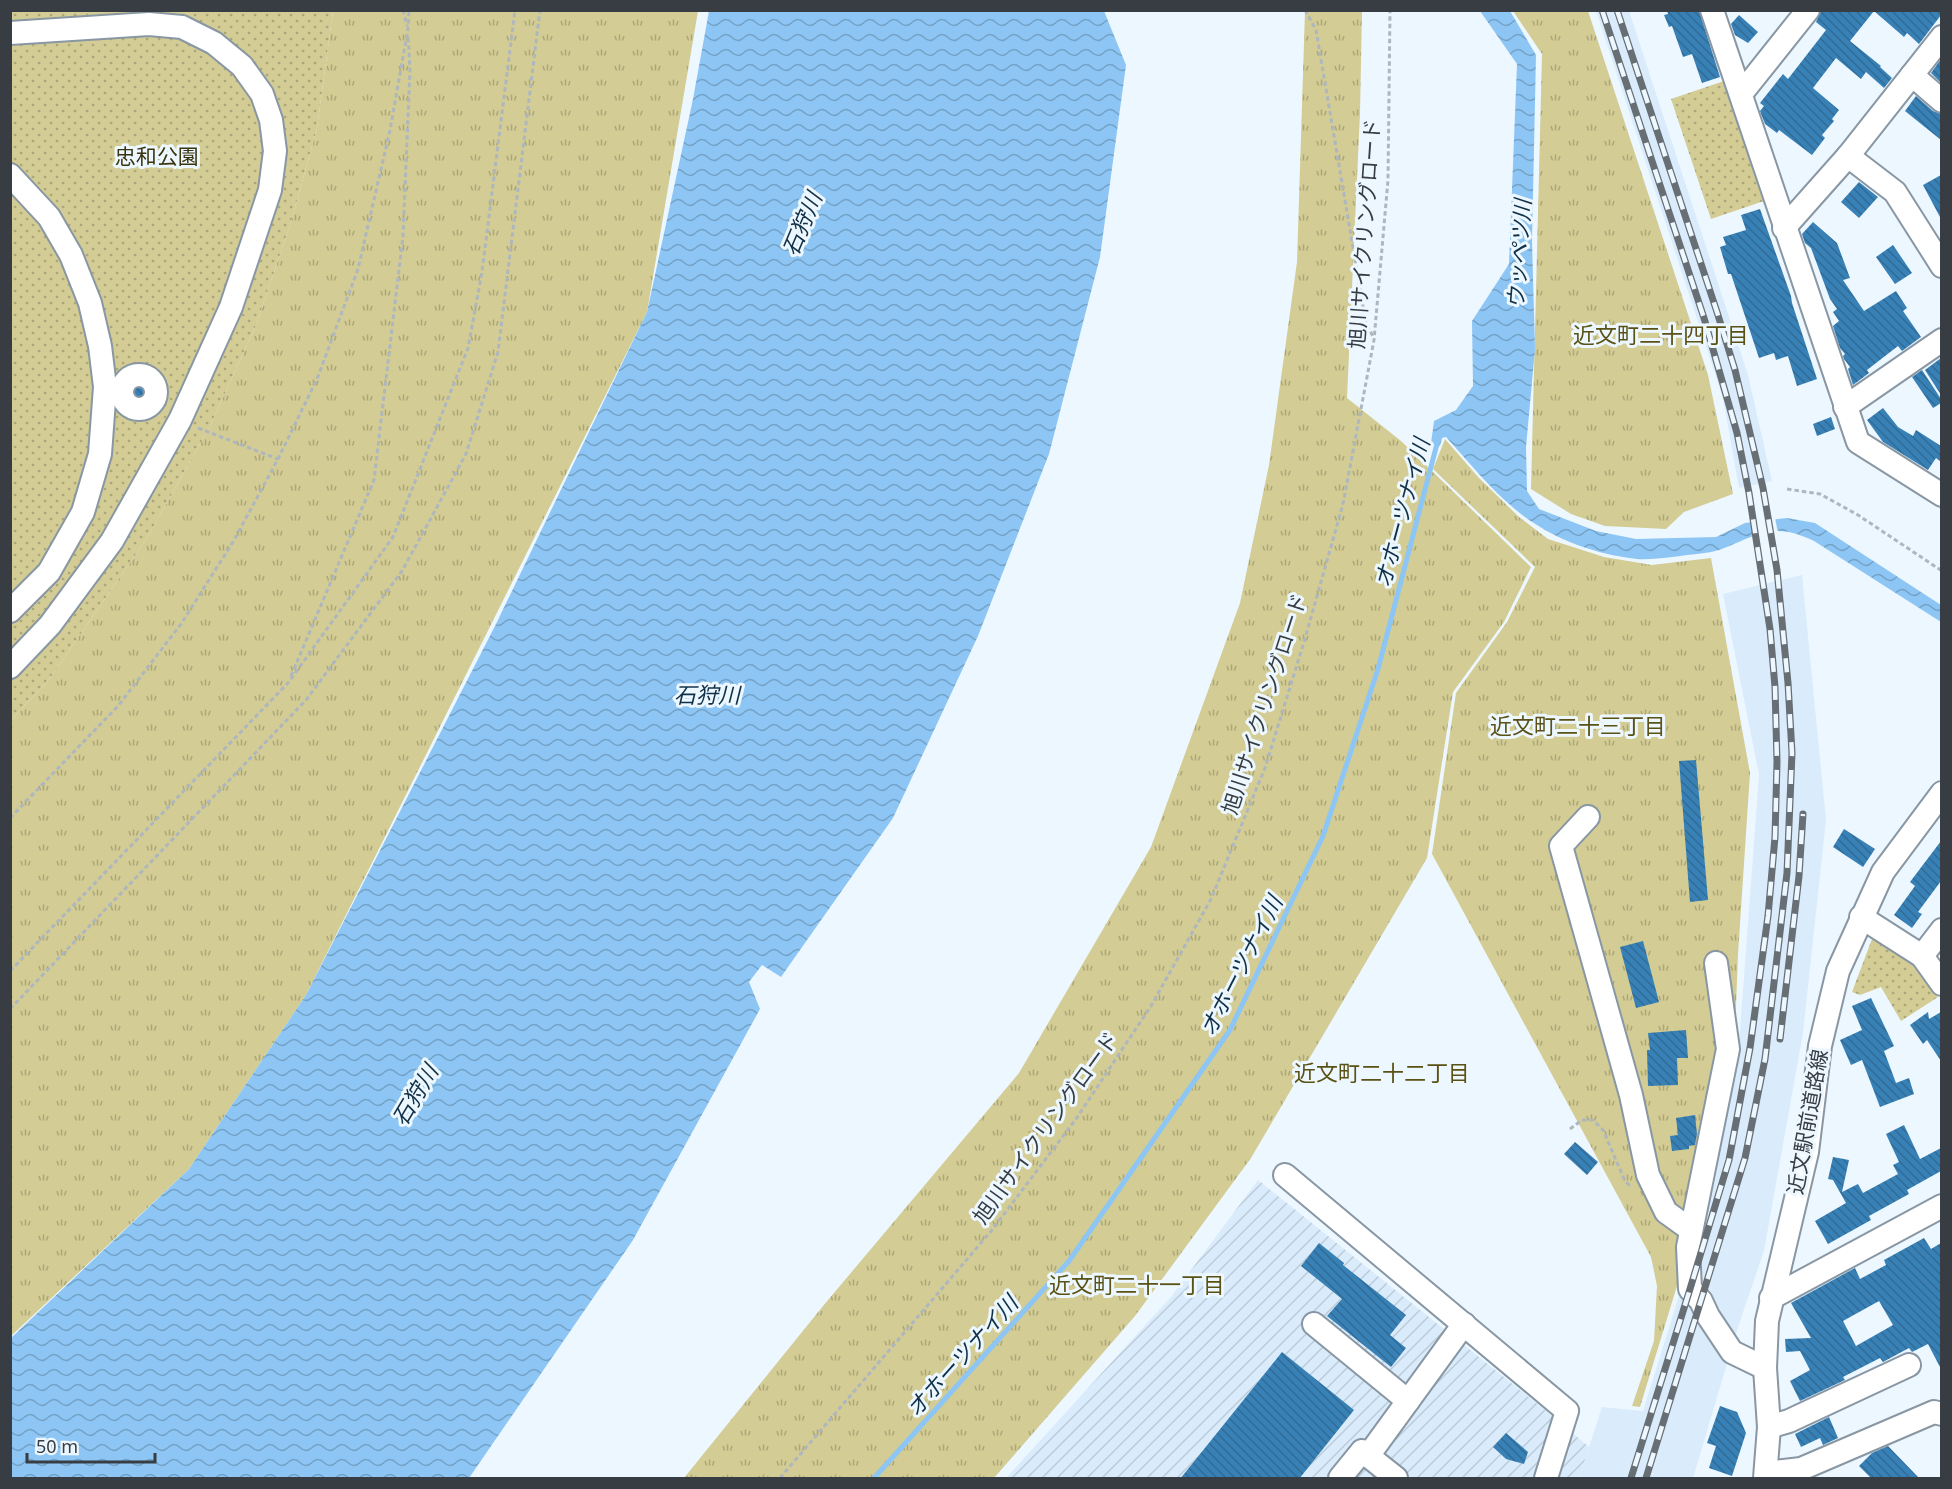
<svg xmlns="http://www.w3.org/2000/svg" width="1952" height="1489" viewBox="0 0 1952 1489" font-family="'Noto Sans','Noto Sans JP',sans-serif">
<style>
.built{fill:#daecfb}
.industrial{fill:url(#industrial-furrows)}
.grass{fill:url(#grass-tufts)}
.park{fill:url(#park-dots)}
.water{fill:url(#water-waves)}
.pier{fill:#edf7ff}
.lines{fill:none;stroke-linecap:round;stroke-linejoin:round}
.stream{stroke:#8dc6f4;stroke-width:5}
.building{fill:url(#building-back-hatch);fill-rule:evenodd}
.minor-casing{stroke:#8897a3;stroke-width:26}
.path{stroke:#aeb7be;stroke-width:3;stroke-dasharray:4.5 3;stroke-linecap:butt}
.minor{stroke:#fff;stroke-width:22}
.rail-casing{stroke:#676e74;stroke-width:7}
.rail{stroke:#edf7ff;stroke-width:4.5;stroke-dasharray:14;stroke-linecap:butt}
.labels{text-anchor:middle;stroke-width:6;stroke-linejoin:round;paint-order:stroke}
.park-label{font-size:21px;fill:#39340d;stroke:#edf7ff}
.street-label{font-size:21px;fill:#373d43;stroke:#edf7ff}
.water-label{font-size:22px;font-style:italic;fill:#103047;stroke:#edf7ff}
.neighbourhood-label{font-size:22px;fill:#5a5214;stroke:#edf7ff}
</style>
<defs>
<pattern id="industrial-furrows" width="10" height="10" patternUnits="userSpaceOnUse" patternTransform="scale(1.5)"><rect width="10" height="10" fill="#daecfb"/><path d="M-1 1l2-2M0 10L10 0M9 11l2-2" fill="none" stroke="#bccbd8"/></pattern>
<pattern id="grass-tufts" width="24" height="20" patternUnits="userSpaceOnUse" patternTransform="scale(1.5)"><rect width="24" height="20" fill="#d3cc94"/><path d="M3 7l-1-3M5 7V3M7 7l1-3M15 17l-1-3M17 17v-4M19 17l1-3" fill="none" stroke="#aca77a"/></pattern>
<pattern id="park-dots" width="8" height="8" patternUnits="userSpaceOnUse" patternTransform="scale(1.5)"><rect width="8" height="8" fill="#d3cc94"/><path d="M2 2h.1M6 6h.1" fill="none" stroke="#aca77a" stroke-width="1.8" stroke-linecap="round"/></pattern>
<pattern id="water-waves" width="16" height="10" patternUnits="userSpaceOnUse" patternTransform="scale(1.5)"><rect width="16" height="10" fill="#8dc6f4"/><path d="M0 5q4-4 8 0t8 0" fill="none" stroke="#74a2c7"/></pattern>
<pattern id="building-back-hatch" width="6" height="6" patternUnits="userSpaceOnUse" patternTransform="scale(1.5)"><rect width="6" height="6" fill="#3881b7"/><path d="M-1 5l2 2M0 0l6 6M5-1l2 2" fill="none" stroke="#306b96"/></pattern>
</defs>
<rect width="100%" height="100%" fill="#edf7ff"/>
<!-- built -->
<g class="built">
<polygon points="1596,11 1629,11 1748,375 1772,481 1739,488 1723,398"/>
<polygon points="1802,575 1826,820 1803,1033 1764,1251 1738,1327 1693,1478 1579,1478 1602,1407 1643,1411 1715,1181 1740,1031 1759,775 1723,594"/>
</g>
<!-- industrial -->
<polygon class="industrial" points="1258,1180 1555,1418 1589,1447 1579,1478 1006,1478 1171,1297"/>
<!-- grass -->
<g class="grass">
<polygon points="333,11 698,11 647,312 306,995 189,1169 11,1336 11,720 48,681 147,538 210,426 256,325 291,222 317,128"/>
<polygon points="1305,11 1362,11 1360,113 1347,398 1401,441 1531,567 1504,622 1453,692 1427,858 1251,1158 1135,1316 994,1478 684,1478 823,1306 1019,1073 1151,847 1240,603 1269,465 1297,262"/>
<polygon points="1513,11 1588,11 1708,375 1733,494 1684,512 1666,529 1605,526 1571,514 1531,489 1542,54"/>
<polygon points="1445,439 1479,478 1519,517 1548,539 1604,557 1652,565 1711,558 1750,773 1738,954 1735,1032 1709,1181 1640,1407 1632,1406 1654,1341 1657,1286 1651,1257 1432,854 1456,693 1507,622 1535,567 1433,469"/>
</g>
<!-- park -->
<g class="park">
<polygon points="11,11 333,11 317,128 291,222 256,325 210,426 147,538 48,681 11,720"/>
<polygon points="1724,81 1764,201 1711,219 1671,99"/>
<polygon points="1878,937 1913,963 1938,997 1901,1021 1881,987 1860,995 1852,992 1872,939"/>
</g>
<!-- water -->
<g class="water">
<polygon points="709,11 1104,11 1126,65 1100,257 1049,454 978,636 893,818 781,977 762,965 749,982 760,1009 633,1240 469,1478 11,1478 11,1338 189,1169 306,995 496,624 647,312 693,99"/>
<path d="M 1480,11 L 1510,11 L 1536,55 L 1532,241 L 1535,349 L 1526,447 L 1527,491 L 1539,509 L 1596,531 L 1636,539 L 1716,537 L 1745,523 L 1787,518 L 1815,523 L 1941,605 L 1941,622 L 1814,541 C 1771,520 1758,536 1719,550 C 1709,553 1697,554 1687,555 C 1671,557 1654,560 1637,559 C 1593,554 1550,538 1516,510 C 1490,489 1469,462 1446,437 L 1442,438 L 1440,446 L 1431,443 L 1434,421 L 1456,410 L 1473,386 L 1472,321 L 1509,264 L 1517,64 Z"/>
</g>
<!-- pier -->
<polygon class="pier" points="1775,517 1778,534 1754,538 1751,520"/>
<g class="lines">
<!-- stream -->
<polyline class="stream" points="874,1478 1069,1261 1230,1030 1323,836 1378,669 1438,440"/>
</g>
<!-- building -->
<g class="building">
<polygon points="1667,10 1699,10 1720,77 1702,83 1692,54 1683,57 1672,26 1669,27 1664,15 1668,14"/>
<polygon points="1821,10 1941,10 1941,15 1919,44 1907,33 1904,37 1874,11 1850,41 1881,66 1880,67 1892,78 1884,88 1866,72 1861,79 1836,58 1813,88 1839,110 1832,119 1834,121 1822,135 1825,138 1812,155 1779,130 1777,133 1765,124 1760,111 1764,106 1760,103 1783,74 1788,79 1826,30 1816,22"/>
<polygon points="1739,15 1758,32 1748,43 1735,35 1731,24"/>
<polygon points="1941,59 1941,83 1931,73"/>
<polygon points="1916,96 1933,111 1941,114 1941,140 1905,111"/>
<polygon points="1941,175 1941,219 1923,185"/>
<polygon points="1859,182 1878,197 1859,218 1841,202"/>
<polygon points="1760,209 1791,296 1792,303 1817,379 1797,386 1788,356 1776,360 1774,353 1759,358 1731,274 1728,274 1720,247 1726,245 1723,237 1746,230 1741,215"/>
<polygon points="1813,222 1837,243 1850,278 1843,280 1864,311 1896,291 1907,308 1903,311 1921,337 1902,351 1898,346 1867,370 1869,373 1853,385 1848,369 1850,367 1844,359 1843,356 1845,354 1840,348 1833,326 1839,321 1833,312 1837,309 1830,299 1811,248 1805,243 1802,234"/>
<polygon points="1893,245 1912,273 1895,284 1876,257"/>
<polygon points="1941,358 1941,395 1925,370"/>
<polygon points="1922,370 1941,399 1941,403 1933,408 1912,377"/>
<polygon points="143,378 151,388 152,396 145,405 134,406 132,379"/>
<polygon points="1883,408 1898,427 1913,436 1916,430 1941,446 1941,462 1936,458 1928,470 1883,442 1867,420"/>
<polygon points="1831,417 1835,429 1817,436 1813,424"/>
<polygon points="1696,760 1708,900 1690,902 1679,761"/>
<polygon points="1844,829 1875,849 1863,867 1833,847"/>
<polygon points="1941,841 1941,881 1918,912 1922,914 1912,928 1894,915 1915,886 1910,882"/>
<polygon points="1643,941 1659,1002 1636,1008 1620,947"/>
<polygon points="1871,998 1894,1046 1884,1051 1896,1083 1909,1078 1914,1094 1880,1107 1862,1060 1851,1065 1840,1040 1862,1030 1852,1006"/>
<polygon points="1928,1012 1929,1019 1941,1012 1941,1061 1927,1040 1923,1044 1910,1025"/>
<polygon points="1686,1030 1688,1058 1677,1058 1678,1085 1648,1086 1647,1050 1650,1050 1648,1033"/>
<polygon points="1695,1115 1697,1134 1695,1145 1689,1146 1689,1149 1672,1151 1670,1136 1678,1135 1676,1118"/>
<polygon points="1904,1125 1920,1159 1941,1148 1941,1171 1907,1190 1909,1194 1869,1216 1871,1220 1828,1244 1815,1221 1846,1203 1833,1180 1828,1179 1833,1157 1849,1160 1842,1192 1858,1184 1863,1193 1898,1174 1893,1165 1899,1162 1886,1134"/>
<polygon points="1575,1142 1598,1162 1587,1175 1564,1154"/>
<path d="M 1924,1238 L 1931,1249 L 1941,1243 L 1941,1369 L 1928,1344 L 1912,1352 L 1909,1348 L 1883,1362 L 1880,1358 L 1843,1377 L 1845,1380 L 1800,1401 L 1790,1381 L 1810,1370 L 1800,1351 L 1786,1352 L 1785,1339 L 1811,1338 L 1791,1303 L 1855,1268 L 1860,1279 L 1886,1265 L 1884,1260 ZM 1879,1301 L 1893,1325 L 1856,1346 L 1843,1321 Z"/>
<polygon points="1319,1243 1344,1263 1343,1265 1406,1315 1390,1335 1406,1348 1391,1367 1327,1316 1342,1299 1301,1266"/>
<polygon points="1282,1352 1354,1410 1299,1479 1180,1479"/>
<polygon points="1720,1406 1737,1412 1746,1433 1732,1476 1709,1468 1716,1446 1707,1443"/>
<polygon points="1829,1417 1838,1438 1823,1445 1820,1438 1801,1447 1795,1434"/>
<polygon points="1506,1433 1528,1452 1524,1464 1506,1459 1493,1447"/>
<polygon points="1888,1446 1920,1479 1872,1479 1859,1466 1872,1453"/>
</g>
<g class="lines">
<defs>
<g id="minor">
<polyline points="1712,10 1858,442 1942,495"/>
<polyline points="10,33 149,24 182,27 214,43 242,66 262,94 271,120 275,151 270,190 231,307 180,420 112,541 50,625 10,667"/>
<polyline points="1912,75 1942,101"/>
<polyline points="1741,94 1808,10"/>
<polyline points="1848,156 1895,192 1942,266"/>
<polyline points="10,175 49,217 71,255 90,303 100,346 105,387 100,454 83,512 49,572 10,611"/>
<polyline points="1784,228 1848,156 1942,37"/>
<circle cx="139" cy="392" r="17"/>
<polyline points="1845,407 1942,340"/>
<polyline points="1588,817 1561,846 1631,1095 1648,1175 1666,1212 1691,1230"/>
<polyline points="1861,917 1922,956 1942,984"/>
<polyline points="1922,956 1942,930"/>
<polyline points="1716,963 1728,1049 1688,1247 1690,1289 1701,1301 1708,1316 1732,1352 1765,1368"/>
<polyline points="1285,1175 1567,1411 1546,1478"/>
<polyline points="1771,1298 1942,1206"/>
<polyline points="1314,1324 1408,1401"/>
<polyline points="1769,1427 1789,1421 1909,1365"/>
<polyline points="1368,1456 1464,1324"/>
<polyline points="1766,1473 1801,1469 1934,1412 1942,1414"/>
<polyline points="1340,1478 1362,1451 1396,1478"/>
<polyline points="1765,1478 1769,1427 1765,1368 1767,1321 1807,1152 1820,1046 1838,971 1883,872 1942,793"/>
</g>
</defs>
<!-- minor casing -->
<use href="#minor" class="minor-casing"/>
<!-- path -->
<g class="path">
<polyline points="403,10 407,26"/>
<polyline points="1305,10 1316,30 1366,324 1374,338"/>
<polyline points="198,428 278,459"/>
<polyline points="1787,489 1820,494 1858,515 1942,571"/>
<polyline points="291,676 374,480 403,236 410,69 408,35"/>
<polyline points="10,818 118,706 181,624 233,542 278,459 317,379 358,269 390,130 408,29 409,10"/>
<polyline points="10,971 288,683 393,537 468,348 482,272 515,10"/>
<polyline points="10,1009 306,700 402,571 466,454 498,352 540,10"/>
<polyline points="1570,1129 1582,1120 1593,1120 1603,1130 1625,1181 1631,1187"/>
<polyline points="780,1478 992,1230 1076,1119 1151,1006 1211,899 1265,768 1304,642 1343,504 1374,340 1388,180 1390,10"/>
</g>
<!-- minor -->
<use href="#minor" class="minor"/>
<defs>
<g id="rail">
<polyline points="1602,10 1704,318 1737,433 1749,493 1770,629 1775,687 1777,762 1775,837 1768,916 1750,1048 1729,1160 1690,1289 1631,1478"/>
<polyline points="1617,10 1717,312 1735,370 1763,488 1777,570 1788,683 1792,753 1787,873 1765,1059 1745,1158 1646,1478"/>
<polyline points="1780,1039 1799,876 1803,814"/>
</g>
</defs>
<!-- rail casing -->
<use href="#rail" class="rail-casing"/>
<!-- rail -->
<use href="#rail" class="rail"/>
</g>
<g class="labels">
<!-- park labels -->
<g class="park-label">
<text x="157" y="164">忠和公園</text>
</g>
<!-- street labels -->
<g class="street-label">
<text transform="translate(1365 234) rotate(-86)" y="7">旭川サイクリングロード</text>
<text transform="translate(1265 704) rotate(-72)" y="7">旭川サイクリングロード</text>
<text transform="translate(1808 1122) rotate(-80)" y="7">近文駅前道路線</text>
<text transform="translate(1046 1128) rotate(-54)" y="7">旭川サイクリングロード</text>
</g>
<!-- water labels -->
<g class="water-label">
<text transform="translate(802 224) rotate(-67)" y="8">石狩川</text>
<text transform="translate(1519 254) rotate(-86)" y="8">ウッペツ川</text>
<text transform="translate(1402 513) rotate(-75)" y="8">オホーツナイ川</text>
<text x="707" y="703">石狩川</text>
<text transform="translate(1241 966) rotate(-63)" y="8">オホーツナイ川</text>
<text transform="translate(415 1095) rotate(-59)" y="8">石狩川</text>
<text transform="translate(962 1356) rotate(-48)" y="8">オホーツナイ川</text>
</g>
<!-- neighbourhood labels -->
<g class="neighbourhood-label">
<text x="1661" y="343">近文町二十四丁目</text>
<text x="1578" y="734">近文町二十三丁目</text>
<text x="1382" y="1081">近文町二十二丁目</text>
<text x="1137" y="1293">近文町二十一丁目</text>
</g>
</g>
<!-- border -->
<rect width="1952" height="1489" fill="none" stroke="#373d43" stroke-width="24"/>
<!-- scale -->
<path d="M27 1453v9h128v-9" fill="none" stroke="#373d43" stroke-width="3"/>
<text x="36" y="1453" font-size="18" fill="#373d43" stroke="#edf7ff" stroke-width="4.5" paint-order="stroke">50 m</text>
</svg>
